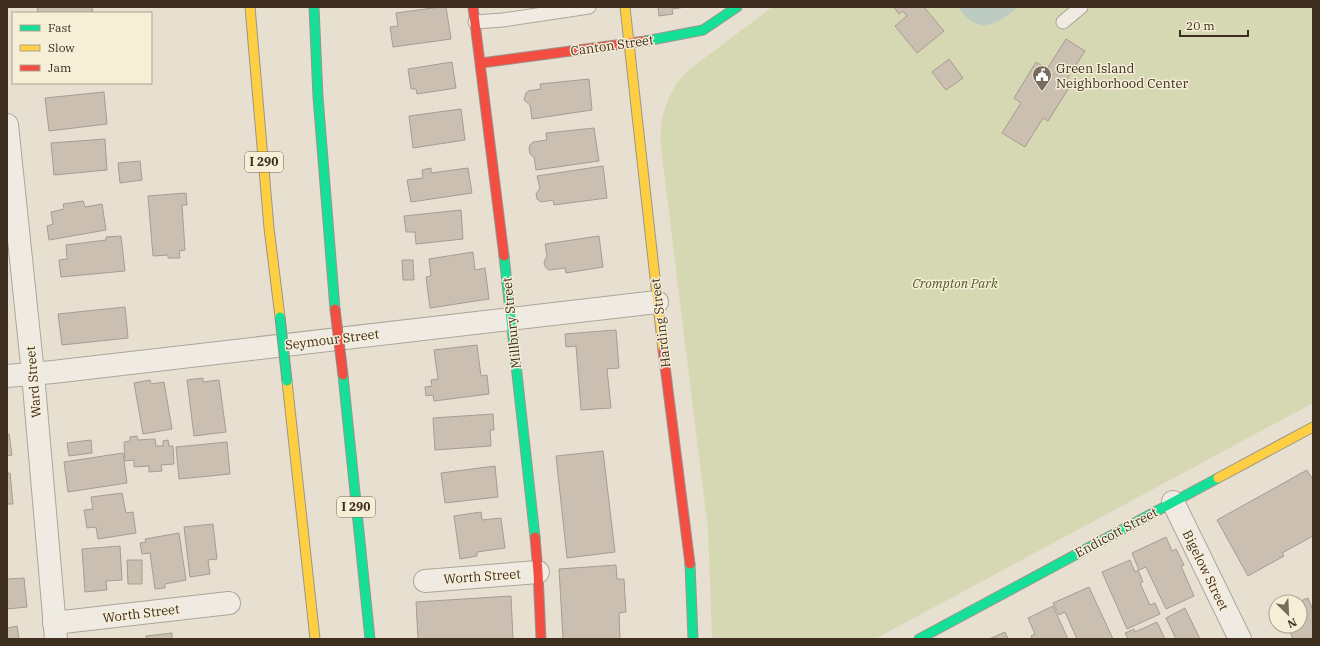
<svg xmlns="http://www.w3.org/2000/svg" width="1320" height="646" viewBox="0 0 1320 646" font-family="'IBM Plex Serif',serif">
<style>
.green{fill:#d6d7b3}
.water{fill:#bcccc2}
.building{fill:#cbbfb2;stroke:#a89c90}
.lines{fill:none;stroke-linecap:round;stroke-linejoin:round}
.lane-casing{stroke:#ada599;stroke-width:15}
.street-casing{stroke:#ada599;stroke-width:24}
.fast-casing{stroke:#9c958a;stroke-width:11}
.slow-casing{stroke:#9c958a;stroke-width:11}
.jam-casing{stroke:#9c958a;stroke-width:11}
.lane{stroke:#efebe3;stroke-width:13}
.street{stroke:#efebe3;stroke-width:22}
.fast{stroke:#16e098;stroke-width:9}
.slow{stroke:#ffcf43;stroke-width:9}
.jam{stroke:#f24e42;stroke-width:9}
.fast-bridge-casing{stroke:#928b80;stroke-width:11;stroke-linecap:butt}
.jam-bridge-casing{stroke:#928b80;stroke-width:11;stroke-linecap:butt}
.fast-bridge{stroke:#16e098;stroke-width:9}
.jam-bridge{stroke:#f24e42;stroke-width:9}
.labels{text-anchor:middle;stroke-width:3;stroke-linejoin:round;paint-order:stroke}
.shield{fill:#f7eed8;stroke:#756857;stroke-width:1}
.shield-label{font-size:12px;font-weight:bold;fill:#3d2e20}
.street-label{font-size:13px;fill:#3d2e20;stroke:#f7eed8}
.poi-label{font-size:13px;fill:#3d2e20;stroke:#f7eed8;text-anchor:start}
.park-label{font-size:13px;font-style:italic;fill:#4d5a26;stroke:#f7eed8}
</style>
<rect width="100%" height="100%" fill="#e7e0d1"/>
<!-- green -->
<path class="green" d="M 772,7 L 1313,7 L 1313,403 L 875,639 L 712,639 L 708,530 L 661,148 C 659,118 667,90 689,70 C 698,62 709,55 718,48 C 736,34 754,21 772,7 Z"/>
<!-- water -->
<path class="water" d="M 958,7 L 1019,7 C 994,25 980,37 958,7 Z"/>
<!-- building -->
<g class="building">
<polygon points="37,7 92,7 93,13 38,13"/>
<polygon points="440,7 446,7 451,39 393,47 390,27 398,26 396,13"/>
<polygon points="658,7 686,7 672,9 673,14 659,16"/>
<polygon points="894,7 924,7 944,31 917,53 895,26 907,16 903,11 899,14"/>
<polygon points="1066,39 1085,51 1065,82 1070,86 1048,121 1043,118 1025,147 1002,133 1021,103 1014,98 1036,62 1047,69"/>
<polygon points="949,59 963,78 946,90 932,72"/>
<polygon points="452,62 456,88 417,94 416,89 411,89 408,69"/>
<polygon points="589,79 592,110 532,119 530,105 524,100 526,93 528,91 541,89 540,84"/>
<polygon points="104,92 107,124 49,131 45,98"/>
<polygon points="461,109 465,140 413,148 409,116"/>
<polygon points="594,128 599,161 536,170 534,157 530,154 529,149 530,145 533,142 547,140 546,133"/>
<polygon points="105,139 107,170 54,175 51,143"/>
<polygon points="140,161 142,180 120,183 118,163"/>
<polygon points="603,166 607,198 554,205 553,200 541,202 537,199 536,194 540,188 537,176"/>
<polygon points="431,168 431,173 468,168 472,193 411,202 407,180 423,178 422,170"/>
<polygon points="186,193 187,205 182,205 185,250 179,251 180,258 168,258 168,255 153,256 148,196"/>
<polygon points="83,201 85,207 102,204 106,230 49,240 47,226 53,224 51,212 64,209 63,204"/>
<polygon points="461,210 463,239 416,244 415,232 406,232 404,216"/>
<polygon points="121,236 125,271 61,277 59,260 67,259 66,245 106,240 106,237"/>
<polygon points="599,236 603,267 566,273 565,268 549,270 546,268 544,264 545,260 547,256 545,244"/>
<polygon points="473,252 475,270 485,268 489,299 430,308 426,277 431,276 429,259"/>
<polygon points="402,260 413,260 414,280 403,280"/>
<polygon points="125,307 128,338 62,345 58,314"/>
<polygon points="616,330 619,368 607,369 611,408 581,410 576,346 566,347 565,334"/>
<polygon points="477,345 481,376 487,375 489,394 434,401 433,395 426,396 425,387 432,386 431,380 438,379 434,350"/>
<polygon points="203,378 203,382 219,380 226,432 194,436 187,380"/>
<polygon points="150,380 151,384 164,382 172,429 143,434 134,383"/>
<polygon points="493,414 494,430 490,430 491,446 435,450 433,418"/>
<polygon points="7,434 9,434 12,455 7,456"/>
<polygon points="137,436 138,440 155,439 156,446 163,446 163,441 168,440 169,446 173,446 174,464 161,465 162,471 149,472 149,466 134,467 134,460 125,461 124,442 130,441 130,437"/>
<polygon points="91,440 92,453 69,456 67,443"/>
<polygon points="227,442 230,474 179,479 176,447"/>
<polygon points="603,451 615,552 567,558 556,456"/>
<polygon points="123,453 127,483 68,492 64,462"/>
<polygon points="495,466 498,497 445,503 441,473"/>
<polygon points="1307,470 1313,480 1313,536 1282,553 1284,556 1248,576 1217,520"/>
<polygon points="7,473 10,473 13,504 7,504"/>
<polygon points="122,493 126,513 133,512 136,533 98,539 96,527 87,528 84,510 93,509 91,497"/>
<polygon points="481,512 482,520 501,518 505,548 477,552 477,556 460,559 454,516"/>
<polygon points="213,524 217,559 208,560 210,574 190,577 184,527"/>
<polygon points="179,533 186,580 165,584 165,588 155,589 150,553 142,554 140,543 146,542 145,539"/>
<polygon points="1166,537 1172,551 1176,549 1184,565 1181,566 1194,596 1166,609 1146,567 1139,570 1132,553"/>
<polygon points="120,546 122,580 106,581 107,590 85,592 82,549"/>
<polygon points="127,560 142,560 142,584 128,584"/>
<polygon points="1130,560 1135,572 1138,570 1143,582 1140,583 1150,605 1155,603 1160,614 1127,629 1102,572"/>
<polygon points="616,565 617,579 624,579 626,612 619,613 620,639 563,639 559,569"/>
<polygon points="24,578 27,607 7,609 7,579"/>
<polygon points="1089,587 1113,639 1077,639 1065,612 1059,615 1053,603"/>
<polygon points="511,596 513,639 418,639 416,602"/>
<polygon points="1308,598 1313,610 1313,639 1293,639 1287,626 1300,626 1300,602 1298,602"/>
<polygon points="1053,606 1068,639 1032,639 1031,636 1035,634 1028,618"/>
<polygon points="1185,608 1200,639 1176,639 1166,618"/>
<polygon points="1157,622 1165,639 1128,639 1125,633 1134,629 1135,632"/>
<polygon points="17,626 19,639 7,639 7,628"/>
<polygon points="1005,632 1008,639 989,639"/>
<polygon points="172,633 172,639 146,639 146,636"/>
</g>
<g class="lines">
<defs>
<g id="lane">
<polyline points="475,22 503,20 589,7"/>
<polyline points="1063,22 1081,7"/>
</g>
<g id="street">
<polyline points="7,125 33,374 56,639"/>
<polyline points="7,376 53,372 657,302"/>
<polyline points="1173,502 1240,639"/>
<polyline points="425,581 538,572"/>
<polyline points="54,623 229,603"/>
</g>
<g id="fast">
<polyline points="314,7 318,97 335,309"/>
<polyline points="646,41 703,30 737,7"/>
<polyline points="504,256 535,537"/>
<polyline points="343,375 370,639"/>
<polyline points="690,564 693,639"/>
<polyline points="919,639 1218,478"/>
</g>
<g id="slow">
<polyline points="250,7 269,228 280,317"/>
<polyline points="625,7 663,350"/>
<polyline points="287,381 315,639"/>
<polyline points="1218,478 1313,427"/>
</g>
<g id="jam">
<polyline points="473,7 504,256"/>
<polyline points="481,63 646,41"/>
<polyline points="663,350 690,564"/>
<polyline points="535,537 538,572 541,639"/>
</g>
</defs>
<!-- lane casing -->
<use href="#lane" class="lane-casing"/>
<!-- street casing -->
<use href="#street" class="street-casing"/>
<!-- fast casing -->
<use href="#fast" class="fast-casing"/>
<!-- slow casing -->
<use href="#slow" class="slow-casing"/>
<!-- jam casing -->
<use href="#jam" class="jam-casing"/>
<!-- lane -->
<use href="#lane" class="lane"/>
<!-- street -->
<use href="#street" class="street"/>
<!-- fast -->
<use href="#fast" class="fast"/>
<!-- slow -->
<use href="#slow" class="slow"/>
<!-- jam -->
<use href="#jam" class="jam"/>
<defs>
<polyline id="fast-bridge" points="280,317 287,381"/>
<polyline id="jam-bridge" points="335,309 343,375"/>
</defs>
<!-- fast-bridge casing -->
<use href="#fast-bridge" class="fast-bridge-casing"/>
<!-- jam-bridge casing -->
<use href="#jam-bridge" class="jam-bridge-casing"/>
<!-- fast-bridge -->
<use href="#fast-bridge" class="fast-bridge"/>
<!-- jam-bridge -->
<use href="#jam-bridge" class="jam-bridge"/>
</g>
<!-- icons -->
<defs>
<symbol id="civic-pin" viewBox="-11 -11 22 30"><path d="M0 17L-7.5 6A9.5 9.5 0 1 1 7.5 6Z" fill="#786c5e" stroke="#f7eed8"/><path d="M-.6-6.5H3V-4.5H.6V-3L4-1V1h2V6H-6V1h2V-1L-.6-3ZM-1.2 2.5V6h2.4V2.5Z" fill="#fff"/></symbol>
</defs>
<g fill-rule="evenodd">
<use href="#civic-pin" x="1031" y="64" width="22" height="30"/>
</g>
<g class="labels">
<!-- shield labels -->
<g class="shield">
<rect x="245" y="152" width="38" height="20" rx="3"/>
<rect x="337" y="497" width="38" height="20" rx="3"/>
</g>
<g class="shield-label">
<text x="264" y="166">I 290</text>
<text x="356" y="511">I 290</text>
</g>
<!-- street labels -->
<g class="street-label">
<text transform="translate(612 45) rotate(-8)" y="5">Canton Street</text>
<text transform="translate(511 323) rotate(-96)" y="5">Millbury Street</text>
<text transform="translate(660 323) rotate(-97)" y="5">Harding Street</text>
<text transform="translate(332 339) rotate(-7)" y="5">Seymour Street</text>
<text transform="translate(33 382) rotate(-95)" y="5">Ward Street</text>
<text transform="translate(1116 532) rotate(-28)" y="5">Endicott Street</text>
<text transform="translate(1206 570) rotate(64)" y="5">Bigelow Street</text>
<text transform="translate(482 576) rotate(-4)" y="5">Worth Street</text>
<text transform="translate(141 613) rotate(-7)" y="5">Worth Street</text>
</g>
<!-- poi labels -->
<g class="poi-label">
<text x="1056" y="73">Green Island<tspan x="1056" dy="15">Neighborhood Center</tspan></text>
</g>
<!-- park labels -->
<g class="park-label">
<text x="955" y="288">Crompton Park</text>
</g>
</g>
<!-- border -->
<rect width="1320" height="646" fill="none" stroke="#3d2e20" stroke-width="16"/>
<!-- legend -->
<rect x="12" y="12" width="140" height="72" fill="#f7eed8" stroke="#ada18e"/>
<rect x="20" y="25" width="20" height="6" fill="#16e098" stroke="#ada18e"/>
<text x="48" y="32" font-size="12" fill="#3d2e20">Fast</text>
<rect x="20" y="45" width="20" height="6" fill="#ffcf43" stroke="#ada18e"/>
<text x="48" y="52" font-size="12" fill="#3d2e20">Slow</text>
<rect x="20" y="65" width="20" height="6" fill="#f24e42" stroke="#ada18e"/>
<text x="48" y="72" font-size="12" fill="#3d2e20">Jam</text>
<!-- north arrow -->
<g transform="translate(1288 614) rotate(156)"><circle r="19" fill="#f7eed8" stroke="#ada18e"/>
<path d="M0-3L7 15L0 10L-7 15Z" fill="#786c5e"/>
<text y="-6" font-size="11" font-weight="bold" text-anchor="middle" fill="#3d2e20">N</text>
</g>
<!-- scale -->
<path d="M1180 30v6h68v-6" fill="none" stroke="#3d2e20" stroke-width="2"/>
<text x="1186" y="30" font-size="12" fill="#3d2e20" stroke="#f7eed8" stroke-width="3" paint-order="stroke">20 m</text>
</svg>
